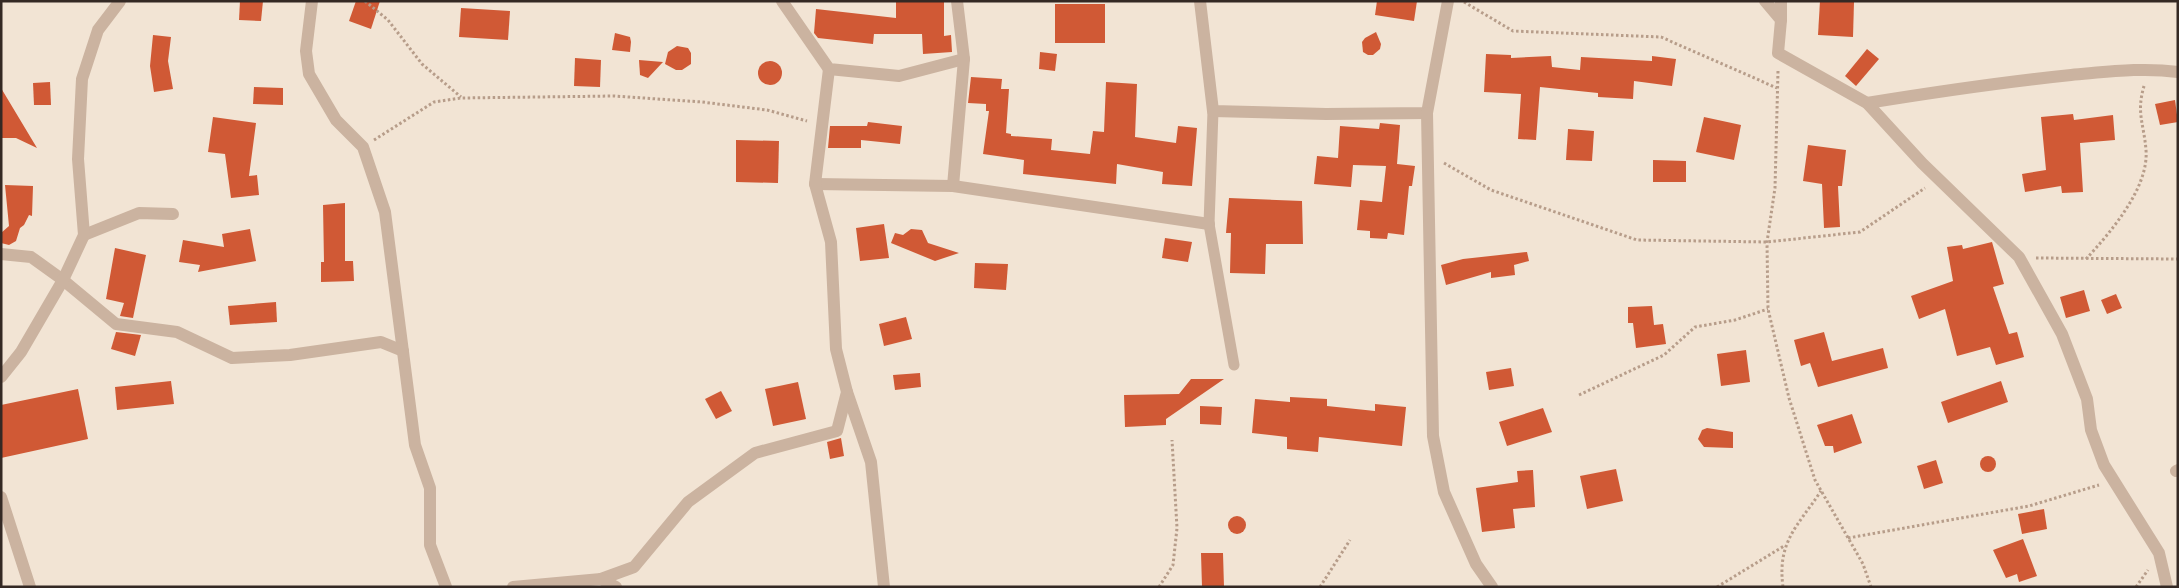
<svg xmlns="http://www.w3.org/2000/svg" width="2179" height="588" viewBox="0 0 2179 588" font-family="Poppins,sans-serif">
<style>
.building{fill:#d05935}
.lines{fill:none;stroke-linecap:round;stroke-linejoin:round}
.path{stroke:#b79d8a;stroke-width:3;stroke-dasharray:2.5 2.5;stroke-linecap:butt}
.lane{stroke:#cbb3a0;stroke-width:11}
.street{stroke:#cbb3a0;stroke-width:12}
</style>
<rect width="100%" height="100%" fill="#f2e4d4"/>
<!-- building -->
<g class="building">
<polygon points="240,1 263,1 261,21 239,20"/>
<polygon points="356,1 380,1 371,29 349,21"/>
<polygon points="896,1 944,1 944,36 951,35 952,52 923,54 922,34 874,34 873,44 818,38 814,33 816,9 896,18"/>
<polygon points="1377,1 1417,1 1414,21 1375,15"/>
<polygon points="1820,1 1854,2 1853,37 1818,35"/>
<rect x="1055" y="4" width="50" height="39"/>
<polygon points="461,8 510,11 508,40 459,37"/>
<polygon points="1376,32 1381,44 1380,49 1373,55 1368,55 1363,52 1362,42 1365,38"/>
<polygon points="615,33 630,37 631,42 630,52 612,50"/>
<polygon points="153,35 171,37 168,61 173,89 154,92 150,66"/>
<polygon points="677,46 688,48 691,53 691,64 682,70 676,70 665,64 668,52"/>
<polygon points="1867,49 1879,59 1856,86 1845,76"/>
<polygon points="1040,52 1057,54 1055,71 1039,69"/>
<polygon points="1486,54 1511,55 1511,58 1551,56 1552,67 1580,70 1581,57 1652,61 1652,56 1676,59 1672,86 1634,81 1633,99 1598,97 1598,93 1540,87 1536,140 1518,139 1521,94 1484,92"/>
<polygon points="575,58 601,60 600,87 574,86"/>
<polygon points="639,60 663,62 648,78 640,75"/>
<circle cx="770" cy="73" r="12"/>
<polygon points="971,77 1002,79 1001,89 1009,89 1006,133 1011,134 1011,136 1052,139 1051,150 1090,154 1093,131 1104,132 1106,82 1137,84 1135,137 1176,143 1178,126 1197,128 1192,186 1162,184 1163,172 1117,164 1116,184 1023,174 1024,160 983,154 989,111 986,111 986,104 968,103"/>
<polygon points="50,82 51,105 34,105 33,83"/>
<polygon points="254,87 283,88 283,105 253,104"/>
<polygon points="1,88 37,148 16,138 1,138"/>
<polygon points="2175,100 2178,122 2160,125 2155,104"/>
<polygon points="2073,114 2074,120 2113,115 2115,140 2080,143 2083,192 2062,193 2061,186 2025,192 2022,174 2046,170 2041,117"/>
<polygon points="213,117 256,123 249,176 257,175 259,195 231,198 225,154 208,152"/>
<polygon points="1704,117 1741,125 1734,160 1696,152"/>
<polygon points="868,122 902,126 900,144 861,140 861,148 828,148 830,126 867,126"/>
<polygon points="1380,123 1400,125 1397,164 1415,166 1412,186 1409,186 1404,235 1388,233 1387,239 1370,238 1370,231 1357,230 1360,200 1382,202 1386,166 1353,165 1351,187 1314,184 1317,156 1338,158 1340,126 1379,129"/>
<polygon points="1568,129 1594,131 1592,161 1566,160"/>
<polygon points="736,140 779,141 778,183 736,182"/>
<polygon points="1808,145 1846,150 1842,186 1838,186 1840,227 1824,228 1822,184 1803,181"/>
<polygon points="1653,160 1686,161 1686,182 1653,182"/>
<polygon points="5,185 33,186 32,216 29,215 24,225 20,228 16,241 9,245 1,243 1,233 9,226"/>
<polygon points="1229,198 1302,201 1303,244 1266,244 1265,274 1230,273 1231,233 1226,233"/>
<polygon points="345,203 345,261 353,261 354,281 321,282 321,262 324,262 323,205"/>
<polygon points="884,224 889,258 860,261 856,228"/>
<polygon points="250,229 256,261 198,272 200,265 179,262 183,240 224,247 222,234"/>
<polygon points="911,229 922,230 928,243 959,253 935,261 891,243 895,233 903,235"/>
<polygon points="1165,238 1192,242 1188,262 1162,258"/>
<polygon points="1992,242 2004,284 1993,287 2009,334 2017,332 2024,357 1996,365 1990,347 1957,356 1945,309 1919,319 1911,296 1953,281 1947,247 1962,245 1963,249"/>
<polygon points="115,248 146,255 133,318 120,316 124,303 106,299"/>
<polygon points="1527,252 1529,261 1514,265 1515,275 1491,278 1491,272 1446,285 1441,265 1463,259"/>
<polygon points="975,263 1008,264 1006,290 974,288"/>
<polygon points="2084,290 2090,311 2066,318 2060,297"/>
<polygon points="2116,294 2122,308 2107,314 2101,300"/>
<polygon points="276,302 277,322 230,325 228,306"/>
<polygon points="1652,306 1654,325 1663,324 1666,344 1636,348 1633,323 1628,323 1628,307"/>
<polygon points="906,317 912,339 884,346 879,324"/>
<polygon points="116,332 141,335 135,356 111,349"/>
<polygon points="1824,332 1832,361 1883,348 1888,368 1818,387 1810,363 1801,366 1794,340"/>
<polygon points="1746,350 1750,382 1721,386 1717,354"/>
<polygon points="1511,368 1514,386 1489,390 1486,372"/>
<polygon points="920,373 921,387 895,390 893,375"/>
<polygon points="1191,379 1224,379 1166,419 1166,425 1125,427 1124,395 1179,394"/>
<polygon points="171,381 174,404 117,410 115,387"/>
<polygon points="2001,381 2008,402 1948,423 1941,402"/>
<polygon points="798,382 806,419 773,426 765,389"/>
<polygon points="78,389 88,439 1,458 1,405"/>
<polygon points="721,391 732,411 716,419 705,399"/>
<polygon points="1290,397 1327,399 1327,406 1375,411 1375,404 1406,407 1402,446 1319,437 1318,452 1287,449 1287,437 1252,433 1255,399 1290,402"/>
<polygon points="1200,406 1222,407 1221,425 1200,424"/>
<polygon points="1543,408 1552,432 1507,446 1499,422"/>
<polygon points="1852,414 1862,443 1834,453 1833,446 1825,446 1817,425"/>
<polygon points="1707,428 1733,432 1733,448 1704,447 1698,439 1702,430"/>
<polygon points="841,438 844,456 830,459 827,442"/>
<circle cx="1988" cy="464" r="8"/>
<polygon points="1936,460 1943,483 1924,489 1917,466"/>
<polygon points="1616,469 1623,501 1587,509 1580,476"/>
<polygon points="1533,470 1535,507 1513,509 1515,528 1482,532 1476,488 1518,482 1517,471"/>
<polygon points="2044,509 2047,529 2022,534 2018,514"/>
<circle cx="1237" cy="525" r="9"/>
<polygon points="2023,539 2037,576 2019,582 2017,574 2006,578 1993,550"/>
<polygon points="1201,553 1223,553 1224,587 1202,587"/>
</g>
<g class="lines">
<!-- path -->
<g class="path">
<polyline points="365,1 388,20 422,64 461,97"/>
<polyline points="1464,2 1513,31 1661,37 1777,88"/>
<polyline points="1778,71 1775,188 1767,242 1768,309 1789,398 1815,480 1863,564 1871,587"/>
<polyline points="374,140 434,102 461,98 614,96 702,102 767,110 807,121"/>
<polyline points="1444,163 1491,190 1637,240 1767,242 1860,232 1925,188"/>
<polyline points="2036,258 2178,259"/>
<path d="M 2086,259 C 2110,233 2149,188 2146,150 C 2144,124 2136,113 2144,86"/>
<polyline points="1579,395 1664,355 1695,327 1735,320 1768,309"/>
<polyline points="1848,538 2029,506 2099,485"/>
<polyline points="1159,587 1173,565 1177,528 1172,440"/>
<polyline points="1320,587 1350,540"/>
<polyline points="1717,587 1784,546"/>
<path d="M 1783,587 C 1777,542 1797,527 1821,491"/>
<polyline points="2136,587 2148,570"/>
</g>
<!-- lane -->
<polyline class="lane" points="1213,111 1209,224 1234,365"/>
<!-- street -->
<g class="street">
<polyline points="312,1 306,51 309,74 336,120 363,147 385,212 415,445 430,488 430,545 446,587"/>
<polyline points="782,1 829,69 899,76 964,59"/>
<polyline points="1200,1 1213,111 1326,114 1427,113 1448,1"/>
<polyline points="1765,1 1781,20 1778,53 1867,103 1922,163 2019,257 2062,334 2087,399 2091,430 2104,465 2159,553 2167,587"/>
<polyline points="1781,20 1781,1"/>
<path d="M 1867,103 C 1935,92 2003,82 2071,75 C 2107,72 2142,67 2178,72"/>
<polyline points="1427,113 1433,436 1444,492 1476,564 1492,587"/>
<polyline points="815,184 953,186 1209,224"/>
<polyline points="953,186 964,59 957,1"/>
<polyline points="84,235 139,213 173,214"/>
<polyline points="1,254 31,257 63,280 116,324 177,332 232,358 290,355 381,342 403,351"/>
<polyline points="1,377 21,352 63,280 84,235 78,159 82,79 98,30 120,1"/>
<polyline points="847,392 871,462 884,587"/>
<polyline points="2176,471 2178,470"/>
<polyline points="1,497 30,587"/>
<polyline points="601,579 634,567 688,502 755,453 837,431 847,392 836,349 831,242 815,184 829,69"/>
<polyline points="513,587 601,579 616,587"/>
</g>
</g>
<!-- border -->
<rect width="2179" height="588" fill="none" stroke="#342924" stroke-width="5"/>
</svg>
